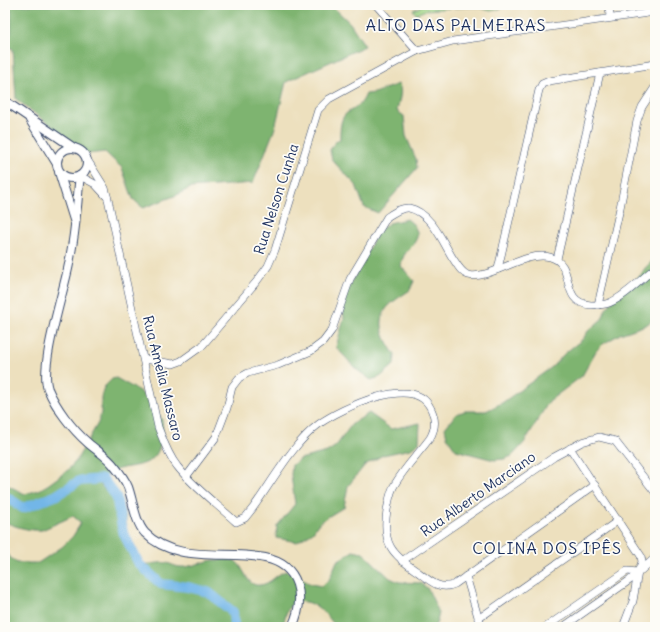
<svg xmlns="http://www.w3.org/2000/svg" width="660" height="632" viewBox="0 0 660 632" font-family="Delius,sans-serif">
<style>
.green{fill:#9ed282;stroke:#5c8070}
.forest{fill:#7eb470;stroke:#4c7267}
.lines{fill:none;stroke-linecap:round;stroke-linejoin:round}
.river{stroke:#72b6e8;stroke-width:10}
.minor-casing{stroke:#3a4a6c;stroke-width:8}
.tertiary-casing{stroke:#3a4a6c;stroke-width:10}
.minor{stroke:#fff;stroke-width:7}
.tertiary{stroke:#fff;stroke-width:8}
.labels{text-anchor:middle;stroke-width:3.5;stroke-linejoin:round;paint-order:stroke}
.street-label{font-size:14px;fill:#1b2f5e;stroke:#fdfcf7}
.quarter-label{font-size:16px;letter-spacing:1px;fill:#1b2f5e;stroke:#fdfcf7}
</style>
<rect width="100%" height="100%" fill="#fdfcf7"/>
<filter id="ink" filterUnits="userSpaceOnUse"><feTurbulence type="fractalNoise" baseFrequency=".025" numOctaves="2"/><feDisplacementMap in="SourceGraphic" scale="8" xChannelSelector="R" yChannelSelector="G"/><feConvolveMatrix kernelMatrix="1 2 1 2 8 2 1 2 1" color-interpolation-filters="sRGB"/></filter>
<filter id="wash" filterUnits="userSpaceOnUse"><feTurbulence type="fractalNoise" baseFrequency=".012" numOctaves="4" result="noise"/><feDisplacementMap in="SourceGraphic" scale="16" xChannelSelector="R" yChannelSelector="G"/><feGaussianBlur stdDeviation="0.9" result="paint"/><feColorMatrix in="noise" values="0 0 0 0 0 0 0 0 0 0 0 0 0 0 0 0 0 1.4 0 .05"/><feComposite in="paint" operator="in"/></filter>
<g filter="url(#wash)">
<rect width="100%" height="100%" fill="#ede0be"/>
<!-- green -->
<polygon class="green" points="419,5 513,5 491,11 477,7 451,8 426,10 416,14 413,10 420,7"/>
<!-- forest -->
<g class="forest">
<polygon points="5,5 331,5 350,23 365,46 286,82 275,128 253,183 190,188 177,195 143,208 133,199 122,168 105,152 88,154 16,99 13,49 5,46 5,39 11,34 11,10 5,13"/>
<path d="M 398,84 C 404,90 398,103 397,111 L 404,116 L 406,136 L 416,159 L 417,168 L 378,213 L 364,207 L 356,185 L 332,160 L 330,150 L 336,141 L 340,139 C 339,101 356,119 366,94 L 374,93 Z"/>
<path d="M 407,219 L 414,225 L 418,234 C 414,250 403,248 401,266 L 414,281 L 410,290 C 403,295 391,302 386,309 C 376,325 386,342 395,355 L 394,365 L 380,377 L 371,380 L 356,369 L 336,347 L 344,318 L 343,308 L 348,289 L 378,231 L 389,223 Z"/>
<polygon points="655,258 655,283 653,286 655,290 654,319 646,325 620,334 603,344 596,351 582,376 549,401 524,443 512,456 504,459 494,460 456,450 447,437 445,428 456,414 465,411 486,411 502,403 552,367 565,353 583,339 588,331 602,319 606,309 617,295 640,276 645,268"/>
<path d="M 116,378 L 141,392 L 162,419 C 163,427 163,434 161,441 C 155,480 113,455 100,484 C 108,495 121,499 125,514 C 129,531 120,545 135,559 C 145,569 155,561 167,563 C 171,564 176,567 181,567 C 188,568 205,561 214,560 C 220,560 230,559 235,561 C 245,567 246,587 260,585 C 271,584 276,574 286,571 L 311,584 L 321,586 L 329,580 L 337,561 L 353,551 L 363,553 L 390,578 L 399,582 L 421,583 L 428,589 L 439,613 L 437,622 L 434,627 L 336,627 C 327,615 315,599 298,602 C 295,602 289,606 288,609 C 285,614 285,621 282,627 L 5,627 L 5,553 L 17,563 L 38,563 L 62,547 L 73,536 L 81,523 L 73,516 L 42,530 C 30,531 16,527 5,522 L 5,484 L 25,494 L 39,490 L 49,484 L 68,470 L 76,461 L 98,423 L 101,413 L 101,397 L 104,387 L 112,379 Z"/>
<polygon points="369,413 391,429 420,423 419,443 411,449 383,455 365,465 348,486 344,507 326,518 318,524 313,532 297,542 276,538 277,526 295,504 291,475 292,465 300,459 327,452 336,446 352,424"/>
</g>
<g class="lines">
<!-- river -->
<polyline class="river" points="5,496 23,508 55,496 79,481 103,479 116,496 123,532 139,564 161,584 188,587 208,592 233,612 234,627"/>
</g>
</g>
<g filter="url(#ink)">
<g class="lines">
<defs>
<g id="minor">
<polyline points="376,5 417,51"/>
<polyline points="609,5 610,18"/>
<path d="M 85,156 L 105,188 L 108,199 L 158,427 C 163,440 168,455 177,466 C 193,487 217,504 236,522 L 245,518 L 253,508 C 272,482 293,443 319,424 C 340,409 415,372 431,409 C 436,419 436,428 430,438 C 419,453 405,467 395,484 C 390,491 389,501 387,510 C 382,543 391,554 418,572 C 430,581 440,591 455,584 L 595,485"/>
<polyline points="80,176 95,184 107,197"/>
<polyline points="557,259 600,73"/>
<polyline points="498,269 539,90 542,84 549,81 655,64"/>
<polyline points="598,305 620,208 637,121 642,107 655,87"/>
<polyline points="145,359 173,364 181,361 202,346 257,281 268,266 275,250 318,110 329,99 417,51 453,41 655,12"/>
<polyline points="570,448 641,556 642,562 638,572 633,601 623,627"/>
<path d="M 186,477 L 216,437 L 227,408 L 232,387 L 239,378 L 248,373 L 278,365 L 311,351 L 323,342 L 332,330 L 350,279 L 387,217 C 393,213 401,207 409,208 C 430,212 442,240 452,257 C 456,263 461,273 468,275 C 489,281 525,250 550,257 C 577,264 558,303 591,305 C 597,305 604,305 609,303 C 626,296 641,279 655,268"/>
<polyline points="402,561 554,457 582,442 599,437 615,441 655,492"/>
<polyline points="466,576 481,627"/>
<polyline points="478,619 619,520"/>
<polyline points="546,627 627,571 638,572"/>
<polyline points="563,627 630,580 655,558"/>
</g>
<g id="tertiary">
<polyline points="5,101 74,148"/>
<polyline points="30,120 57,164"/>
<circle cx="72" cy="163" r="15"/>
<polyline points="59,172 75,223"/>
<path d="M 80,176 C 78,189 78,202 76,215 C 75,231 72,248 69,264 C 64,291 39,366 48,389 C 56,408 72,429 88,443 C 97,451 107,456 115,467 C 120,473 125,480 128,487 C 133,501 135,522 145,533 C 175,564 227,550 265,558 C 300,565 306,598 292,627"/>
</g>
</defs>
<!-- minor casing -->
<use href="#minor" class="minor-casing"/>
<!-- tertiary casing -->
<use href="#tertiary" class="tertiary-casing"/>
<!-- minor -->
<use href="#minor" class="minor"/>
<!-- tertiary -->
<use href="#tertiary" class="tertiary"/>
</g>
</g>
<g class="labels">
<!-- street labels -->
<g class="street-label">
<text transform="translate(276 199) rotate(-72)" y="5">Rua Nelson Cunha</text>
<text transform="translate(163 378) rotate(76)" y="5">Rua Amelia Massaro</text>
<text transform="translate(478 494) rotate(-35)" y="5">Rua Alberto Marciano</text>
</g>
<!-- quarter labels -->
<g class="quarter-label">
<text x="456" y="31">ALTO DAS PALMEIRAS</text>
<text x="547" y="554">COLINA DOS IPÊS</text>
</g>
</g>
<!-- margin -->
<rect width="660" height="632" fill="none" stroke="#fdfcf7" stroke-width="20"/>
</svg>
